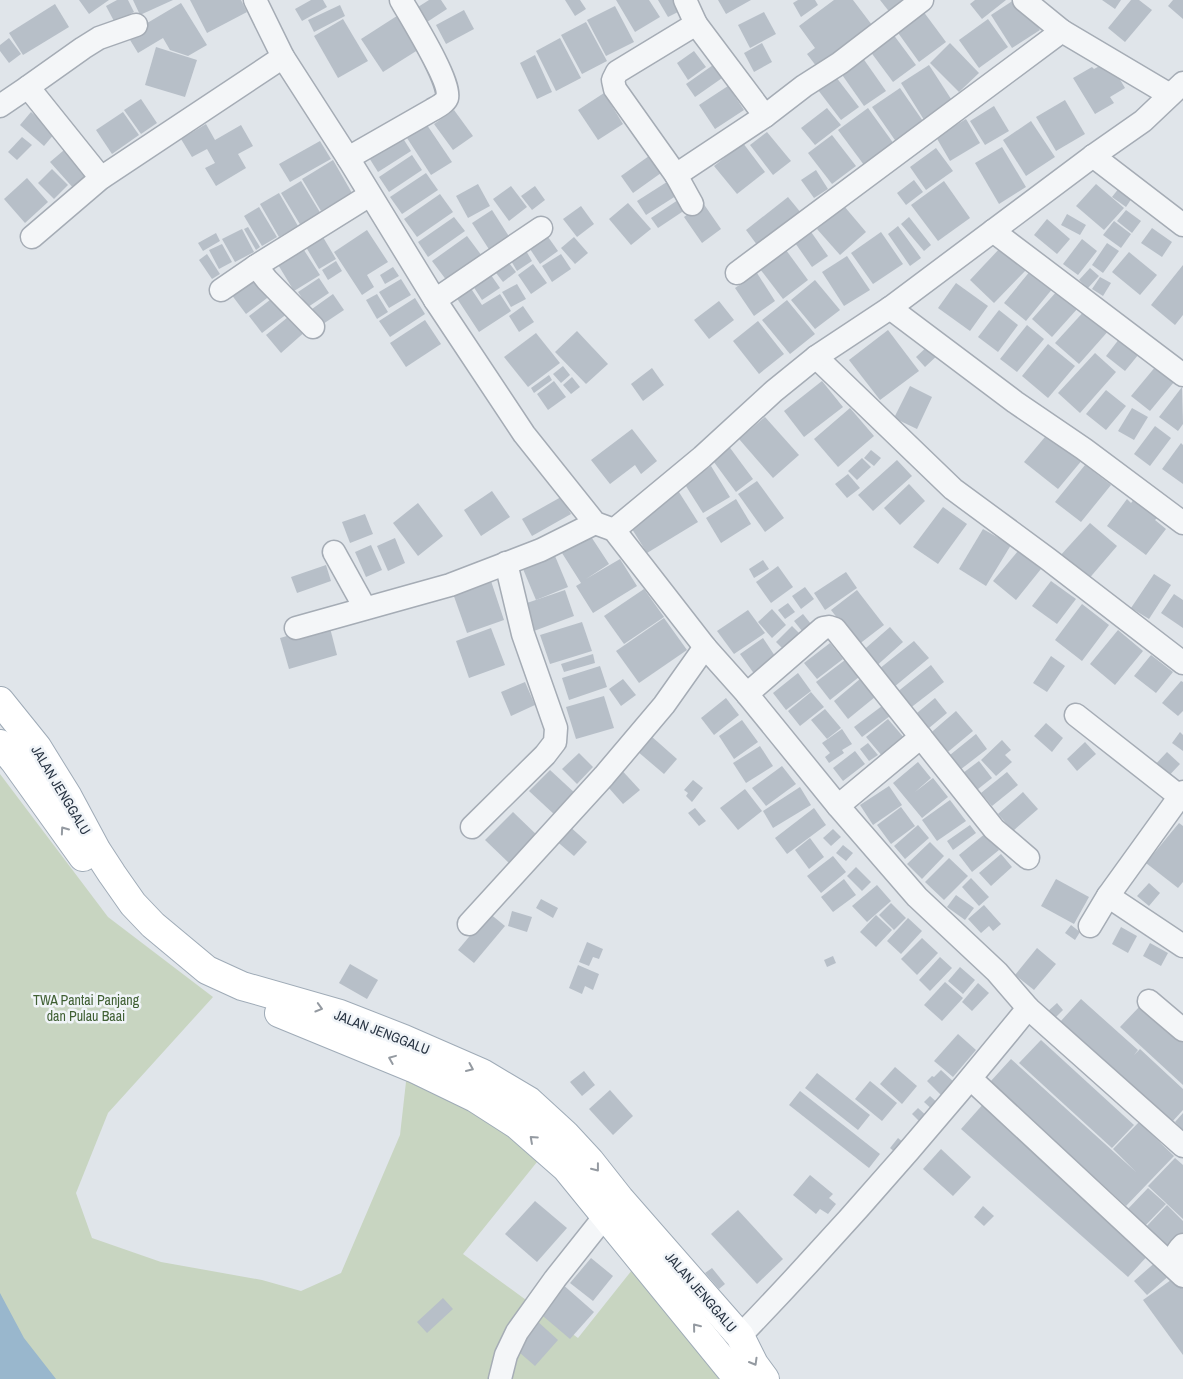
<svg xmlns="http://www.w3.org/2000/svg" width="1183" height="1379" viewBox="0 0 1183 1379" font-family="'Archivo Narrow',sans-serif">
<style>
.green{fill:#c8d5c1}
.water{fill:#99b7cd}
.building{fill:#b7bfc8}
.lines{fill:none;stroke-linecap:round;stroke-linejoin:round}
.minor-casing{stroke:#a5acb5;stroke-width:25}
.major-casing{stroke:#9fabb7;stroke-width:30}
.minor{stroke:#f4f6f8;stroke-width:22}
.major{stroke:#fff;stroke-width:28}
.oneway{stroke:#949aa1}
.labels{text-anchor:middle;stroke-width:5;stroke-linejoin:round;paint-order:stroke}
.street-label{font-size:14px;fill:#283443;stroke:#f0f4f8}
.park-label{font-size:14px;fill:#406034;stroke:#f0f4f8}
</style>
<rect width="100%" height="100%" fill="#e0e5ea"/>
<!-- green -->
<polygon class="green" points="0,774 108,917 213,997 108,1113 76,1193 92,1238 161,1262 262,1280 301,1291 341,1273 400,1135 407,1073 476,1108 541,1157 463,1254 578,1338 636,1265 719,1379 0,1379"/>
<!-- water -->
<polygon class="water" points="0,1293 24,1338 56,1379 0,1379"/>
<!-- building -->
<g class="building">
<polygon points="79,0 109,0 89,14"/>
<polygon points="117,0 128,0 134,12 115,23 106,6"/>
<polygon points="133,0 173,0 140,15"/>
<polygon points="190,0 241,0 247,12 207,33"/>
<polygon points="311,0 323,0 327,7 302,21 295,9"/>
<polygon points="429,0 441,0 447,9 427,22 418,7"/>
<polygon points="565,0 580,0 586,9 575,16"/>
<polygon points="616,0 649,0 660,17 635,32"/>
<polygon points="658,0 684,0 688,7 668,17"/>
<polygon points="718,0 751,0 726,14"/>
<polygon points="798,0 815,0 818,5 801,17 793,3"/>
<polygon points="834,0 853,0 875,29 820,71 807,54 815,48 799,26"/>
<polygon points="880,0 910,0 891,14"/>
<polygon points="975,0 1006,0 982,19 970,4"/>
<polygon points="1014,0 1020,0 1040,30 1012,48 991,15"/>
<polygon points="1102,0 1121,0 1115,9"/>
<polygon points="1131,0 1139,0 1152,10 1125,42 1108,28"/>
<polygon points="1173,0 1183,0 1183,19 1168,6"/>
<polygon points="181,3 207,45 188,56 170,50 163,38 138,53 127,35"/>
<polygon points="55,4 69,27 23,55 9,33"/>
<polygon points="340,5 345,16 314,32 308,20"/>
<polygon points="615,6 634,42 606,56 587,20"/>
<polygon points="464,10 474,29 446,44 436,25"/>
<polygon points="923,11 946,42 919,62 896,30"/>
<polygon points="764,12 776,34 750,48 738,25"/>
<polygon points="400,14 421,48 383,72 361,39"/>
<polygon points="343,19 368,61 338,78 314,36"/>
<polygon points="988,19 1008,47 979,68 959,40"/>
<polygon points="586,22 607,61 582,74 561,35"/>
<polygon points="893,34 916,65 893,82 870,51"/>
<polygon points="9,38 21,54 9,63 0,51 0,45"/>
<polygon points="560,38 581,78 556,91 536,51"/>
<polygon points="762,43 772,62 754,72 744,53"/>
<polygon points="950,43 979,73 959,92 930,63"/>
<polygon points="156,47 197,60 185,97 145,85"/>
<polygon points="694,51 706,67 688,80 677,63"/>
<polygon points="860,54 886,91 864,106 838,69"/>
<polygon points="535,55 552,92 537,99 520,63"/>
<polygon points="1109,61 1125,88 1110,97 1114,103 1095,114 1073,78 1092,67 1094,69"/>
<polygon points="716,63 725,76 695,97 686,84"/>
<polygon points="929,65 955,105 926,123 901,83"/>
<polygon points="836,77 859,107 841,120 818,90"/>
<polygon points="728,86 744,110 715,129 699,105"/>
<polygon points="900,88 925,124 897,143 872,107"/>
<polygon points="604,93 623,124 598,140 578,110"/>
<polygon points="141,99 157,123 141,134 124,110"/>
<polygon points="1065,100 1085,134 1056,151 1036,117"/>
<polygon points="994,106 1009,131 985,145 970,121"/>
<polygon points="827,108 841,125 815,145 801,128"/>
<polygon points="868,108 894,144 864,165 838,130"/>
<polygon points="454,110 473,136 453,150 434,124"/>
<polygon points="31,112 55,133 44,146 20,125"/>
<polygon points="123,112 139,135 112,154 96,130"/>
<polygon points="966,119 980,143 950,161 936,137"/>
<polygon points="1031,121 1055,157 1026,176 1003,140"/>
<polygon points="206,124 215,140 241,125 253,146 238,154 246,168 216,186 205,168 215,163 207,149 192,157 181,139"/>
<polygon points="427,125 452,162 431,175 407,138"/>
<polygon points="399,132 411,151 378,172 366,153"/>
<polygon points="767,132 791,161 773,175 750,145"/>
<polygon points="832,135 856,166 832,184 808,153"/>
<polygon points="22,137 32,145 17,160 8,152"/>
<polygon points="320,141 331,159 290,182 279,164"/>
<polygon points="743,143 765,172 737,194 714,166"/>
<polygon points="70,145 94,173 75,190 50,162"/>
<polygon points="1002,147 1026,187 999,204 975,163"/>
<polygon points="936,148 953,171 926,190 910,167"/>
<polygon points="656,151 668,168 633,193 621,176"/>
<polygon points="412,155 422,170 389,192 379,177"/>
<polygon points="333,160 352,193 321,211 302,179"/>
<polygon points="52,169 68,185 54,199 38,183"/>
<polygon points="816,170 828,189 814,198 801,180"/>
<polygon points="426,173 438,190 402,214 390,197"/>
<polygon points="27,178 48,202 25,223 4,199"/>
<polygon points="670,180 679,194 646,215 637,201"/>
<polygon points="914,180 923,192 906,205 897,193"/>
<polygon points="301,181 321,214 301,226 281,193"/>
<polygon points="944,181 970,218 938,241 911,205"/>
<polygon points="478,184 490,206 468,218 456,196"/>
<polygon points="1096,184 1124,208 1104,230 1076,206"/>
<polygon points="511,186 527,207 509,221 493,199"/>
<polygon points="535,186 545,200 532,210 521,196"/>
<polygon points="1119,188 1132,198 1126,207 1112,197"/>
<polygon points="279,193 298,226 279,237 260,204"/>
<polygon points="440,194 453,212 417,237 404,219"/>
<polygon points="684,196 691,206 658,228 651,218"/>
<polygon points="788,197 806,219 763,253 746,230"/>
<polygon points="628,203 651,229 631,245 609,219"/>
<polygon points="703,203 721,229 702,243 684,217"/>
<polygon points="581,206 594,224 577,237 563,219"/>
<polygon points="844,206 866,232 840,255 817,229"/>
<polygon points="259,207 277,237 262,246 244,216"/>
<polygon points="492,210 512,241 492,254 472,223"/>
<polygon points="1126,210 1141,221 1132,233 1117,221"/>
<polygon points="1067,214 1086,225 1080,235 1061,225"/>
<polygon points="454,217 465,231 428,257 418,242"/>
<polygon points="909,217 931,245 924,251 901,224"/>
<polygon points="1047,219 1070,239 1057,254 1034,235"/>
<polygon points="1114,221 1131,234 1121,248 1103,235"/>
<polygon points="898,226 921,258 910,266 888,234"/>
<polygon points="248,227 260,247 256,250 244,229"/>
<polygon points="1152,228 1172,242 1162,257 1141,243"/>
<polygon points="242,229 254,252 235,262 222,239"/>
<polygon points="809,229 828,256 812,267 793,240"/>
<polygon points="367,230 388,262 367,275 374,287 362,295 334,252"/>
<polygon points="320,232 336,259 319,269 303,242"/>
<polygon points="881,232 903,264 873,284 851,253"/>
<polygon points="216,233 220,241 203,251 198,243"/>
<polygon points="546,234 558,251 540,264 528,246"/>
<polygon points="467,236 482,256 447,281 432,261"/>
<polygon points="574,237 588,253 575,264 561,248"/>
<polygon points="1082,239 1097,251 1078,275 1063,264"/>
<polygon points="1107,243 1119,251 1103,273 1092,265"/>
<polygon points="222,244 232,262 219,269 209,250"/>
<polygon points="302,247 320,275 294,291 277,263"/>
<polygon points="1001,247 1026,270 994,303 970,280"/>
<polygon points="525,249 532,261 517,271 510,259"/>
<polygon points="786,250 808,280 783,299 760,269"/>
<polygon points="1129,252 1157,275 1140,295 1112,272"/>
<polygon points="207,254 220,274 212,279 199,260"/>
<polygon points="561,254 571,269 552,282 542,266"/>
<polygon points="847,256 870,290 844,306 822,272"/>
<polygon points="506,259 516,272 503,282 493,269"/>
<polygon points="336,261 342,271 328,280 322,270"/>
<polygon points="533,264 547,283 531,294 518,275"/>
<polygon points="1183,265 1183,315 1175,325 1151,305"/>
<polygon points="393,267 399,276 385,284 380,275"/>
<polygon points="257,268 275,292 246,314 228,290"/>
<polygon points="1090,268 1099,276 1088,288 1079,280"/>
<polygon points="1031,270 1053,288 1026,321 1004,303"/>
<polygon points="757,273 775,301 754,316 735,288"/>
<polygon points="491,275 500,288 482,300 473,286"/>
<polygon points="1100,277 1111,283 1103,296 1092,289"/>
<polygon points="319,278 329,293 308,307 298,292"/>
<polygon points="401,279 411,295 389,308 379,292"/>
<polygon points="815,280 840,310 815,329 791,300"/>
<polygon points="956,283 988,306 970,331 938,308"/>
<polygon points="517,284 526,299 511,307 502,292"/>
<polygon points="470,287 482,305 500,294 511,311 479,332 456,297"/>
<polygon points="1058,290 1078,308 1052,337 1032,319"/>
<polygon points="279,293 292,310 262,333 249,316"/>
<polygon points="333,294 344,310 323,324 312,309"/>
<polygon points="377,294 388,312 377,319 366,300"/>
<polygon points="415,298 425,314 390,337 379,321"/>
<polygon points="787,300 815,334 790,354 762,320"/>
<polygon points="719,301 734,320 709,339 694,320"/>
<polygon points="523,306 534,322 519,332 509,316"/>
<polygon points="1087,308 1110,329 1079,364 1055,343"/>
<polygon points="999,310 1018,325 998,352 978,337"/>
<polygon points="293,313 307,330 281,353 266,335"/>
<polygon points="425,320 441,344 406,367 390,343"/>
<polygon points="758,321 784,354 759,374 733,341"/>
<polygon points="1027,325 1044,339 1017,372 1000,359"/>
<polygon points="888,330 919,371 880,400 849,360"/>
<polygon points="577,331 608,364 586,384 555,352"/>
<polygon points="536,333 560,363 528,387 504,357"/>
<polygon points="1123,334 1143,349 1125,371 1106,356"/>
<polygon points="931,343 940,353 925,367 916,357"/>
<polygon points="1048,344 1075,366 1048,398 1022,376"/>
<polygon points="1095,353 1116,372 1080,413 1058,393"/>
<polygon points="563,366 570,375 561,383 553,374"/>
<polygon points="1156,366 1174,382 1150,411 1131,396"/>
<polygon points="652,368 664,385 643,401 631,384"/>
<polygon points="549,375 552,380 534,393 531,388"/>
<polygon points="572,377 580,387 571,394 563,385"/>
<polygon points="554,381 566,397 548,410 537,394"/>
<polygon points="822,381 843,407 804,437 784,411"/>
<polygon points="910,386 932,397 917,429 894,418"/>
<polygon points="1182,387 1183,424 1178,431 1159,417"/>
<polygon points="1106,390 1126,406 1106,430 1086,414"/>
<polygon points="850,408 874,436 838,467 814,439"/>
<polygon points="1132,408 1148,417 1134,440 1118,431"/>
<polygon points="765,417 799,455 773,478 739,439"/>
<polygon points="1155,426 1171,438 1150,466 1134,454"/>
<polygon points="632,429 657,461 641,474 635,465 610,484 591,460"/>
<polygon points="1050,431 1083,459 1058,489 1024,462"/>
<polygon points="725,441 753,479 736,492 708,454"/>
<polygon points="1181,443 1183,445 1183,484 1162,469"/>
<polygon points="871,450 881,458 874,466 864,458"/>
<polygon points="862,458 871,467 857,480 848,471"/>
<polygon points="897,460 912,476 873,511 858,495"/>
<polygon points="1085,465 1111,485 1081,522 1055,502"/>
<polygon points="711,466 730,497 703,513 684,483"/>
<polygon points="848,474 860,488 847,498 835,484"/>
<polygon points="757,481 784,518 765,532 738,494"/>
<polygon points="909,484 925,501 900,525 884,508"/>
<polygon points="677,489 698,522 647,553 627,521"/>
<polygon points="492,491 510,517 481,536 464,510"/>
<polygon points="561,497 571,514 532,536 522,519"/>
<polygon points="1136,497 1160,515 1155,520 1166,529 1146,555 1107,526 1127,499 1131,503"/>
<polygon points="736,499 751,524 721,543 706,518"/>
<polygon points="418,503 443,536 418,556 393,523"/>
<polygon points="943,507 967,524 938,564 913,547"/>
<polygon points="365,514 373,534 350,543 342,522"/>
<polygon points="1090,523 1117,546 1087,581 1059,557"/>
<polygon points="983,529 1011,545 986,586 959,569"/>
<polygon points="590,535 609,564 586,579 620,559 637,586 593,613 576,586 581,583 562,553"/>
<polygon points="395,538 405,563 388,571 377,546"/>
<polygon points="371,545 382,570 366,577 355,552"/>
<polygon points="1018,551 1041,569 1016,600 993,581"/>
<polygon points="555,556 568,587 536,600 523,569"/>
<polygon points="763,560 769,569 754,578 749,569"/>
<polygon points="326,565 331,581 297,593 291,577"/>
<polygon points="778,566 793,587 771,603 756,582"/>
<polygon points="846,572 857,588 825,610 814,593"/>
<polygon points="1154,574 1171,585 1149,619 1131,608"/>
<polygon points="489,575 504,620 467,633 451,588"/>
<polygon points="1051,581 1076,599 1057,624 1032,606"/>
<polygon points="805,587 814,599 801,609 792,596"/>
<polygon points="644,589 664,617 624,644 604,616"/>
<polygon points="565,590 574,616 534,631 524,604"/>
<polygon points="857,590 884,625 858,645 831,610"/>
<polygon points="1174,594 1183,600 1183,628 1161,613"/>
<polygon points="788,603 795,612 785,619 778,610"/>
<polygon points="1082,604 1109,625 1082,661 1055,640"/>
<polygon points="772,609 786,625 772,638 758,622"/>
<polygon points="748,610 765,633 734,654 717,631"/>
<polygon points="803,614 811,624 802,631 794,621"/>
<polygon points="664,618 687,650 639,683 616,651"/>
<polygon points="582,622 592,651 550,664 540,635"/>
<polygon points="329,624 337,655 289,669 280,638"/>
<polygon points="792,626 800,634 784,650 776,642"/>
<polygon points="890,627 903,642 873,669 859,654"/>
<polygon points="491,628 505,665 469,678 456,641"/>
<polygon points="1118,630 1143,651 1115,685 1090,664"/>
<polygon points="763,638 777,659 755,675 740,654"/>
<polygon points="914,641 929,658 894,687 879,669"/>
<polygon points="830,643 843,659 817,679 804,663"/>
<polygon points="593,654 595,663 564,672 561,664"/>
<polygon points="1151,655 1173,672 1156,693 1134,676"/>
<polygon points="1051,656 1065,666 1047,692 1033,683"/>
<polygon points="845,660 859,677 830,700 816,682"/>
<polygon points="931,665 944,682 909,709 896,693"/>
<polygon points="600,666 607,687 569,700 562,678"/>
<polygon points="798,673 811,691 786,710 773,693"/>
<polygon points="623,679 636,695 621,706 609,689"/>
<polygon points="860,679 875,697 848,719 834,701"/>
<polygon points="1181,681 1183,682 1183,711 1178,716 1162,703"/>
<polygon points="525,682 535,705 511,716 501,692"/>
<polygon points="811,692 824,707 800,726 788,711"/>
<polygon points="604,696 614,728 576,739 566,707"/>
<polygon points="726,698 739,715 714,735 701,718"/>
<polygon points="935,698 947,713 923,733 911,718"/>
<polygon points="882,706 890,716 862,737 854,727"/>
<polygon points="825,709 841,728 827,739 811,720"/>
<polygon points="956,711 973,731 943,756 926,737"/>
<polygon points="888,719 905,739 883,757 866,737"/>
<polygon points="742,720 758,742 734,759 719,736"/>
<polygon points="1046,723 1063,738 1052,752 1034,736"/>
<polygon points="842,729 852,744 842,750 844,753 829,763 825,757 830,753 822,743"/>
<polygon points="1180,732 1183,735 1183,751 1172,743"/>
<polygon points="976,734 987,749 956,773 945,759"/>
<polygon points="651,736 677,759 664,774 637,751"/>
<polygon points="1002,740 1011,750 1005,755 1012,762 996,776 981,760"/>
<polygon points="1085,742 1096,754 1077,771 1067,759"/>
<polygon points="868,743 878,755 869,761 860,749"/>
<polygon points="760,746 773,766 746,783 733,763"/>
<polygon points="855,751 865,764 843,781 833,768"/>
<polygon points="1167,752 1180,764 1165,780 1152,768"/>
<polygon points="579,753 593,767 577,784 562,769"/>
<polygon points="979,761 992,778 973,793 959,776"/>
<polygon points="918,762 931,778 915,792 933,778 948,797 922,818 893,783"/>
<polygon points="617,765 640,790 623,804 601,779"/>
<polygon points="782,766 796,784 766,806 752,788"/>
<polygon points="550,770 577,795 556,816 529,791"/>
<polygon points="1007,772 1018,785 992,806 981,793"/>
<polygon points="693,780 703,788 692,802 686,796 688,793 684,790"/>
<polygon points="889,786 902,805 873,825 860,805"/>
<polygon points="800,787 811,805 773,828 763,811"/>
<polygon points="745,789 762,811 738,830 720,808"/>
<polygon points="1023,792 1038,809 1013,831 998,814"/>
<polygon points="950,800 966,821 937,841 922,820"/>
<polygon points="901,807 915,826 891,844 877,825"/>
<polygon points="695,808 706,821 699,826 688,813"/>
<polygon points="814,808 826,825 787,854 775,838"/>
<polygon points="513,812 540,838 512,866 485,840"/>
<polygon points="1179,823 1183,826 1183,882 1178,888 1146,863"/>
<polygon points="568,825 587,842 574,856 554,839"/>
<polygon points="918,825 929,838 905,859 894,846"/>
<polygon points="970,825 976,833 953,850 947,841"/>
<polygon points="833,829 841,837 831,846 823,838"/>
<polygon points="986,833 999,850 972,872 959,855"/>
<polygon points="810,838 824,857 809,869 795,850"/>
<polygon points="930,842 944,856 922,879 907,864"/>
<polygon points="843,845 853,853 846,861 836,853"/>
<polygon points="1001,854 1012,867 991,886 979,873"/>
<polygon points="833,856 846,872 821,893 807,876"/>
<polygon points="949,858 968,876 944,900 925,882"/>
<polygon points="856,867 871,882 862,891 847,876"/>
<polygon points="971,878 989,897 979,906 962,887"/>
<polygon points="844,879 856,895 833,912 821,897"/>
<polygon points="1056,879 1089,897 1074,924 1041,906"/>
<polygon points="1149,883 1160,893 1149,906 1137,896"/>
<polygon points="877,885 891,901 867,922 852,906"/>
<polygon points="956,895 974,908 965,920 947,907"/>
<polygon points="541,899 558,908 553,918 536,908"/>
<polygon points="891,903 906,918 894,930 879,915"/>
<polygon points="984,905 1001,924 993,931 989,926 981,933 968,919"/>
<polygon points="512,911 532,917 527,932 508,926"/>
<polygon points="489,913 505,926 474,963 458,950"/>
<polygon points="876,915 892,930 876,947 860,932"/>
<polygon points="908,918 922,931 901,954 887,941"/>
<polygon points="1071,925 1080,932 1075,940 1065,933"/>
<polygon points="1121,927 1137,936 1128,953 1112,944"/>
<polygon points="922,938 938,953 917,975 901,959"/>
<polygon points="587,942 603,949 599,959 593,957 589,966 579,962"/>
<polygon points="1150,943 1168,953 1161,966 1143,956"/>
<polygon points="1037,948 1056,964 1034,990 1015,975"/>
<polygon points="833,956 836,963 827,967 824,960"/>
<polygon points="940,957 952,968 930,991 919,980"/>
<polygon points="350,964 378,980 367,999 339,983"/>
<polygon points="578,965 599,974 593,990 585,986 582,994 569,988"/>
<polygon points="960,967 975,980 963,994 948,981"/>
<polygon points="945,982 963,998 942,1021 924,1005"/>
<polygon points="978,983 989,993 972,1011 962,1002"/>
<polygon points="1081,999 1138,1050 1134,1055 1140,1049 1183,1089 1183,1110 1171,1123 1117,1072 1116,1074 1060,1022"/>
<polygon points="1057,1003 1063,1010 1053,1020 1046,1013"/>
<polygon points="1142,1004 1183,1041 1183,1085 1120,1027"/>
<polygon points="958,1034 976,1050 953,1077 934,1061"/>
<polygon points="1041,1040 1134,1125 1112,1148 1019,1063"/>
<polygon points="1011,1059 1136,1172 1113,1149 1139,1122 1174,1156 1126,1206 990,1082"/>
<polygon points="895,1067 917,1086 902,1104 880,1084"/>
<polygon points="941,1070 954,1082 941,1095 927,1081 932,1076 934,1077"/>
<polygon points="584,1071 595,1085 582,1096 570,1082"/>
<polygon points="817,1073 870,1115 858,1130 805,1088"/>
<polygon points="870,1081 897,1103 882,1121 855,1099"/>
<polygon points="610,1090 633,1116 613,1135 589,1109"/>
<polygon points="800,1091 880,1154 869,1168 789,1105"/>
<polygon points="930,1096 941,1106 935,1112 924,1102"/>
<polygon points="985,1102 1152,1251 1128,1277 961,1129"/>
<polygon points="918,1108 929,1118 923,1125 912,1114"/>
<polygon points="1183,1113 1183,1130 1175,1122"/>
<polygon points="898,1138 904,1143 896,1153 890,1148"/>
<polygon points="941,1149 971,1177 953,1196 923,1169"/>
<polygon points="1175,1158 1183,1165 1183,1219 1148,1186"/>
<polygon points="810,1175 833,1194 829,1198 836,1204 828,1214 820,1209 816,1214 793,1195"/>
<polygon points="1148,1188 1166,1204 1142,1229 1124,1213"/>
<polygon points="535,1201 567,1228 537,1262 505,1234"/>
<polygon points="1167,1205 1183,1221 1183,1233 1165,1252 1143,1230"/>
<polygon points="983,1206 994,1216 984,1226 974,1217"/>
<polygon points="738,1210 783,1259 757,1284 711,1234"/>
<polygon points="591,1258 613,1276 593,1301 570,1283"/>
<polygon points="1158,1260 1171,1274 1147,1295 1134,1281"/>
<polygon points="712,1268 725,1284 719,1289 705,1273"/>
<polygon points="1178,1275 1183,1281 1183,1355 1143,1300"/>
<polygon points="561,1283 594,1312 570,1339 537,1311"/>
<polygon points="443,1298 453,1309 427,1333 417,1322"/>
<polygon points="536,1320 558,1340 535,1366 512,1346"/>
</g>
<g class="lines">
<defs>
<g id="minor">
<path d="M 255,0 L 283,57 L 348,158 L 435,300 L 524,434 L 595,523 L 614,530 L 705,647 L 747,694 L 838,806 L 917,897 L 997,972 L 1028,1008 C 937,1121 841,1231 740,1336"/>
<polyline points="685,0 696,24 765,116"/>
<polyline points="1024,0 1062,31 1170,95"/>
<polyline points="0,106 28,87"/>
<polyline points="1093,156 1183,225"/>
<path d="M 348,158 L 432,110 C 437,107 445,103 447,98 C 452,83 410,16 401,0"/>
<polyline points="676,175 765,116 804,86 840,63 922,0"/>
<polyline points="101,178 28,87 83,48 99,38 136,25"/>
<polyline points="692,204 676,175 615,89 613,80 617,72 696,24"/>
<polyline points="993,231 1183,375"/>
<polyline points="32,237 101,178 283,57"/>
<polyline points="737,273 1062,31"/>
<polyline points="221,290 256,266"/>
<polyline points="435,300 541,228"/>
<polyline points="890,308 1015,402 1084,449 1183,523"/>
<polyline points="313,327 267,280 256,266 370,195"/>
<polyline points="816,357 953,489 1048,559 1183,663"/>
<polyline points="614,530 702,457 774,391 816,357 890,308 1093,156 1143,121 1183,83"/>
<polyline points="334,552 365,608"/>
<polyline points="296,628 450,585 541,550 595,523"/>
<polyline points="747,694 823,628 829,627 835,629 994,829 1028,858"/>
<polyline points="1076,715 1183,799"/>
<polyline points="838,806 921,737"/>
<polyline points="472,827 545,755 555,742 556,728 523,634 506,563"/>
<polyline points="1108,896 1183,946"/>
<polyline points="469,924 604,776 664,705 705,647"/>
<polyline points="1090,926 1108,896 1183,792"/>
<polyline points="1149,1001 1183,1030"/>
<polyline points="1028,1008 1183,1146"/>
<polyline points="971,1079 1183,1276"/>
<path d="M 1174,1266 C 1174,1257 1176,1252 1183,1245"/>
<polyline points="500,1379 506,1355 517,1332 555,1279 605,1216"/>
</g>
<g id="major">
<polyline points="0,701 37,747 68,797 97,851 112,874 133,904 153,925 207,970 242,986 340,1014 404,1039 482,1073 529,1101 565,1134 590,1161 620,1199 740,1336 754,1364 765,1379"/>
<polyline points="0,744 15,762 83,857"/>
<polyline points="279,1013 413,1068 475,1098 517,1125 566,1168 738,1379"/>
</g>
</defs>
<!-- minor casing -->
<use href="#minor" class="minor-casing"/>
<!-- major casing -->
<use href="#major" class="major-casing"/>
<!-- minor -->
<use href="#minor" class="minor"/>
<!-- major -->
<use href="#major" class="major"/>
</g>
<!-- one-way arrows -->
<defs><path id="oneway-chevron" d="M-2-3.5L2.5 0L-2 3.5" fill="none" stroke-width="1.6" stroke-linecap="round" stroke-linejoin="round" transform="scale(1.25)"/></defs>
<g class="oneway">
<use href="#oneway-chevron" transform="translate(64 830) rotate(-125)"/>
<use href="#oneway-chevron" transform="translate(319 1008) rotate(16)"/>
<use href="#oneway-chevron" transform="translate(392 1059) rotate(-158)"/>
<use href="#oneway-chevron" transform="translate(470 1068) rotate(24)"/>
<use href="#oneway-chevron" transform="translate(533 1139) rotate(-138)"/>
<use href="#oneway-chevron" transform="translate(596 1168) rotate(52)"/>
<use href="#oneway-chevron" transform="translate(696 1327) rotate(-129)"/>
<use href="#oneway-chevron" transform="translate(754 1362) rotate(60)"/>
</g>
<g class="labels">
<!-- street labels -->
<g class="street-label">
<text transform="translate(61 790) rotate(59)" y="5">JALAN JENGGALU</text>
<text transform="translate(382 1032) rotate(21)" y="5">JALAN JENGGALU</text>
<text transform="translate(701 1292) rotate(49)" y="5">JALAN JENGGALU</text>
</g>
<!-- park labels -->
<g class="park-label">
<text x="86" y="1005">TWA Pantai Panjang<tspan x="86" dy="16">dan Pulau Baai</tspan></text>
</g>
</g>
</svg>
